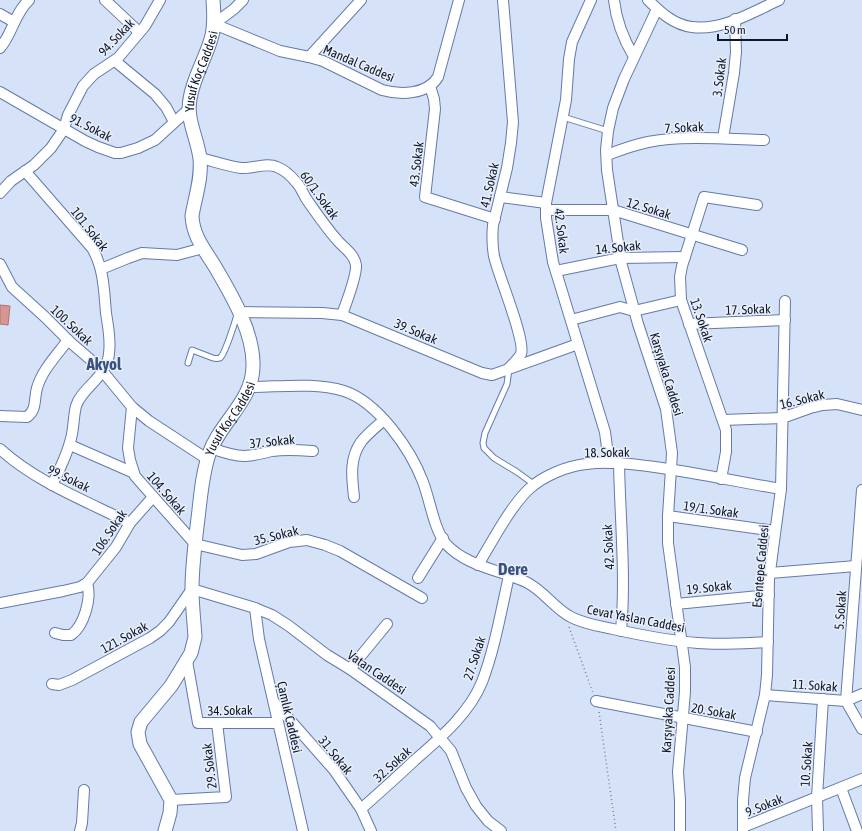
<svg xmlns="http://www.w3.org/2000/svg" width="862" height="831" viewBox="0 0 862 831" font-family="'Asap Condensed',sans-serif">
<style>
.building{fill:#d79692;stroke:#b1736f}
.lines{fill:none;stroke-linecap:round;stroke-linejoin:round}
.service-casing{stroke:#627bab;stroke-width:7}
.minor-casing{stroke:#627bab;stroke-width:12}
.tertiary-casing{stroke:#627bab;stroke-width:15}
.path{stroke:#788397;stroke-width:1.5;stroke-dasharray:1 3;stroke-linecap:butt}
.service{stroke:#fff;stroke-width:5}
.minor{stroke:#fff;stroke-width:10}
.tertiary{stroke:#fff;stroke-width:13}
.labels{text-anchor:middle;stroke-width:3;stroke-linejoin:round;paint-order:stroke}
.street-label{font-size:13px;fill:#0e172a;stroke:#e9effa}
.district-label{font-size:17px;font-weight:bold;fill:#3a517e;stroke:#e9effa}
</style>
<rect width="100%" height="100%" fill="#d6e2f7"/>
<!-- building -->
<polygon class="building" points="0,305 10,306 8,325 0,324"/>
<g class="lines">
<defs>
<g id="service">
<polyline points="563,117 608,131"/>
<path d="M 188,363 L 192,350 L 213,358 C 216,359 217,359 220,358 C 225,354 235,322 237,315"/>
<polyline points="509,369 507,384 485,433 483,443 484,448 494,458 517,472 535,485"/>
</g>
<g id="minor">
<polyline points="105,0 139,32"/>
<path d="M 503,0 L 513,122 L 511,143 L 507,168 L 493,225 C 492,236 492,245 494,256 C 498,275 526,340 521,354 C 518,359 513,364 509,368"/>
<polyline points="591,0 572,42 569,59 566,100 546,203 546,218 553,262 605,432 609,463"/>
<path d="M 614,0 C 616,20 624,40 634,57"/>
<path d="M 648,0 C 660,12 674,25 692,27 C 722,31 753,12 779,0"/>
<polyline points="657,9 624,79 613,108 608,131 606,150 607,170 621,262 638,324 666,409 672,453 668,516 668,543 685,667 685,692 678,772 680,800 680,831"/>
<polyline points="0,14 14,22"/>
<path d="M 214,24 L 280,51 L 309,57 L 323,61 L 382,90 C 400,95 427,95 438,77 L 459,0"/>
<polyline points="214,24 234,9 243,0"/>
<path d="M 0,48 C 13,33 14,14 29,0"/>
<polyline points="309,57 361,0"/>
<polyline points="115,61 155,94 166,107 174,122"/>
<polyline points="430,86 434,99 435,109 425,197 495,219"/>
<polyline points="0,92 85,141 98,147 115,153 121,153 138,148 155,140 189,109"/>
<polyline points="723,138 734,73 736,52 735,19"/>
<path d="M 607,155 C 620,150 633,145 648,142 C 682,135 729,139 764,140"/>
<path d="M 200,158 C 213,161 227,166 241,168 C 253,169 266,162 277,167 C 285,170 291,176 296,182 C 301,187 303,194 307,200 C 317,214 327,229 338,241 C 345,249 354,254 356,265 C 357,276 346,303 342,315"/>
<path d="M 25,171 L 92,248 C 104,268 104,291 106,313 C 108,327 111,339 109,353 C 109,358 106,365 103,370 C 96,383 81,391 76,406 C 73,418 74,431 70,442 C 66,457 59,471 52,485"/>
<polyline points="0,193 11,181 34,165 51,148 64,129 68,115 83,86 94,74 118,58 145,26 160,0"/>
<polyline points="500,197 546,203"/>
<polyline points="546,210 613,210 742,250"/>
<polyline points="0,264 12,287 45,317 70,342 99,367 132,407 149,421 207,459"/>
<polyline points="101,269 128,258 142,253 177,255 203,248"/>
<polyline points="556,271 620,258 685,257"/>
<polyline points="238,312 322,313 342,315 482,373 492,375 578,344"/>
<polyline points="571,320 620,307 634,311 681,300"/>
<polyline points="689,324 785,320"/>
<path d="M 249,387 C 280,387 314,382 344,391 C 378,402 411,450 423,482 C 430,500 434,530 446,544 C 466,566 500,570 526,582 C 543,590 554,608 571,617 C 584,624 599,626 613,629 C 640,635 671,641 698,643 C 721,645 745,643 768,642"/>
<polyline points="132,407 128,448 130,460 135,476 195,544 242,555 256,554 289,542 307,540 325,545 340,551 422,598"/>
<path d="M 0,416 L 27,417 C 37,410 34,398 37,388 C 42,370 57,355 68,340"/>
<polyline points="723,420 782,418 810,408 823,405 837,404 862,410"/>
<polyline points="70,445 134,473"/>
<path d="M 211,448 C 222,452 233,456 244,456 C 254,456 263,453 272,451 C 286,449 299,450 313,451"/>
<path d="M 0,449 C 36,482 86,501 130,523"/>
<path d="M 619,463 C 620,518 626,576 621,631"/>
<polyline points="721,479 726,452 726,430 681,300 680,277 682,266 704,197 757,205"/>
<polyline points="862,490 846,701 862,729"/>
<path d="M 354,497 C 352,478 349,459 361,442 C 367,434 376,427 384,420"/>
<polyline points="668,516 775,531"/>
<path d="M 478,565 C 492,542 510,507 529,489 C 543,476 567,466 586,464 C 609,461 632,464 655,467 C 697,473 739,482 781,489"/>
<polyline points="770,573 856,566"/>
<polyline points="418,578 443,538"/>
<polyline points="0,603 63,591 80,587 87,583 116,547 130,523 153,497"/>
<polyline points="676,604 769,595"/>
<polyline points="255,608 259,639 303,831"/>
<path d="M 55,633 L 63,635 L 71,635 C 84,626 92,598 87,583"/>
<polyline points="187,661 198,723 278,723"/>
<polyline points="350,669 387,624"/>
<polyline points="52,684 59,685 72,680 150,638 160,631 169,622 192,589 255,608 272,615 289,626 327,655 350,669 430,726 451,751 466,788 476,806 488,821 501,831"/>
<polyline points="765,695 846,701 862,694"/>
<polyline points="596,701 757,732"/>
<polyline points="275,703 334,770 361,809 371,831"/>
<polyline points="841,788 857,831"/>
<polyline points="171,800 226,797 217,723"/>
<path d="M 361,809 C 379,793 397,777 415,760 C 440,738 469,714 482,682 C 495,648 501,611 509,576"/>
<polyline points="743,827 862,779"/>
<polyline points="80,831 82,823 84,790"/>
<polyline points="743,831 743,800 745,778 765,695 767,675 769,579 781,489 785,301"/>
<polyline points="818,831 817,797 823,699"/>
</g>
<g id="tertiary">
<path id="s1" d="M 165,831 L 170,813 L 171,800 L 140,744 L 138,732 L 141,722 L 171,686 L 179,673 L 191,653 L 195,637 C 194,621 192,605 192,589 C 192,563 196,536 199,510 C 201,491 203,472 209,454 C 220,422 253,401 253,366 C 254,332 231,294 214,265 C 204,249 193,236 192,216 C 195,197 202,179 200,159 C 198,139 186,120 190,99 C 193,78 205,60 211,39 C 215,27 214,13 213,0"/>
</g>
</defs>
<!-- service casing -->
<use href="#service" class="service-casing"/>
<!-- minor casing -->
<use href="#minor" class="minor-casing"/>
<!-- tertiary casing -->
<use href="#tertiary" class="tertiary-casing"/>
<!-- path -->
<g class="path">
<polyline points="569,627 593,693"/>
<polyline points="599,712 616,831"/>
</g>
<!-- service -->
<use href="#service" class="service"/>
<!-- minor -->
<use href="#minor" class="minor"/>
<!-- tertiary -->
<use href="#tertiary" class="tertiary"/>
</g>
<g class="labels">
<!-- street labels -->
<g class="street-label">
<text transform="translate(116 37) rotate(-47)" y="5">94. Sokak</text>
<text transform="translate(359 63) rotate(23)" y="5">Mandal Caddesi</text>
<text dy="5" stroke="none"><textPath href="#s1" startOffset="817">Yusuf Koç Caddesi</textPath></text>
<text transform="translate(719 77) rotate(-83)" y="5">3. Sokak</text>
<text transform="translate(91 127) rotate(27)" y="5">91. Sokak</text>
<text transform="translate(684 127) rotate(-3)" y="5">7. Sokak</text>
<text transform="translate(416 164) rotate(-83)" y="5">43. Sokak</text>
<text transform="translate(489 185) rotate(-77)" y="5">41. Sokak</text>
<text transform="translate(320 195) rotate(54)" y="5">60/1. Sokak</text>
<text transform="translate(649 208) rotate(17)" y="5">12. Sokak</text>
<text transform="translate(90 229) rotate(52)" y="5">101. Sokak</text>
<text transform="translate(562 231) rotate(83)" y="5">42. Sokak</text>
<text transform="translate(618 247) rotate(-6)" y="5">14. Sokak</text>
<text transform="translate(748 309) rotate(-2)" y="5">17. Sokak</text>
<text transform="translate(702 320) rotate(71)" y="5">13. Sokak</text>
<text transform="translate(72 325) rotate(43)" y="5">100. Sokak</text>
<text transform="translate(416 331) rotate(23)" y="5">39. Sokak</text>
<text transform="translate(667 374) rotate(73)" y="5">Karşıyaka Caddesi</text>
<text transform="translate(802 399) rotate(-14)" y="5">16. Sokak</text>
<text dy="5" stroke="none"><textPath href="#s1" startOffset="446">Yusuf Koç Caddesi</textPath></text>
<text transform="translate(272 441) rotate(-6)" y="5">37. Sokak</text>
<text transform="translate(607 452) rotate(-1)" y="5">18. Sokak</text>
<text transform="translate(69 478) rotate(26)" y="5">99. Sokak</text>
<text transform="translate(167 493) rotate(49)" y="5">104. Sokak</text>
<text transform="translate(711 509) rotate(8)" y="5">19/1. Sokak</text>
<text transform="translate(109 532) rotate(-56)" y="5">106. Sokak</text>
<text transform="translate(276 535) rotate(-14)" y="5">35. Sokak</text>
<text transform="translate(608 547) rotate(-93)" y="5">42. Sokak</text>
<text transform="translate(760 566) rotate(-85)" y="5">Esentepe Caddesi</text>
<text transform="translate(709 587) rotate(-6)" y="5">19. Sokak</text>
<text transform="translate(840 610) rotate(-86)" y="5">5. Sokak</text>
<text transform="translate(636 618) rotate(11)" y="5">Cevat Yaslan Caddesi</text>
<text transform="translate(124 637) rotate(-29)" y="5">121. Sokak</text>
<text transform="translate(474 658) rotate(-72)" y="5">27. Sokak</text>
<text transform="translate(377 672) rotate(34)" y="5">Vatan Caddesi</text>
<text transform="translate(815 685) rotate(4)" y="5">11. Sokak</text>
<text transform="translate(230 710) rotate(-1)" y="5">34. Sokak</text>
<text transform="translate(668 710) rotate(-87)" y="5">Karşıyaka Caddesi</text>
<text transform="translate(714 711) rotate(10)" y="5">20. Sokak</text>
<text transform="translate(290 717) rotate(77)" y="5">Çamlık Caddesi</text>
<text transform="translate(336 755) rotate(51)" y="5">31. Sokak</text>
<text transform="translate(392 764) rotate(-42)" y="5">32. Sokak</text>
<text transform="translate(806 764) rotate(-86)" y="5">10. Sokak</text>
<text transform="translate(209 766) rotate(-97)" y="5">29. Sokak</text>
<text transform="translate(764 805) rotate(-22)" y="5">9. Sokak</text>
</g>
<!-- district labels -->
<g class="district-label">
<text x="104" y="370">Akyol</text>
<text x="513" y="575">Dere</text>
</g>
</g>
<!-- scale -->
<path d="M718 34v6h69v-6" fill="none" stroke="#0e172a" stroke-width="2"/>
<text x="724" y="34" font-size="12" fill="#0e172a" stroke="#e9effa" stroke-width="3" paint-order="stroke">50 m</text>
</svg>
